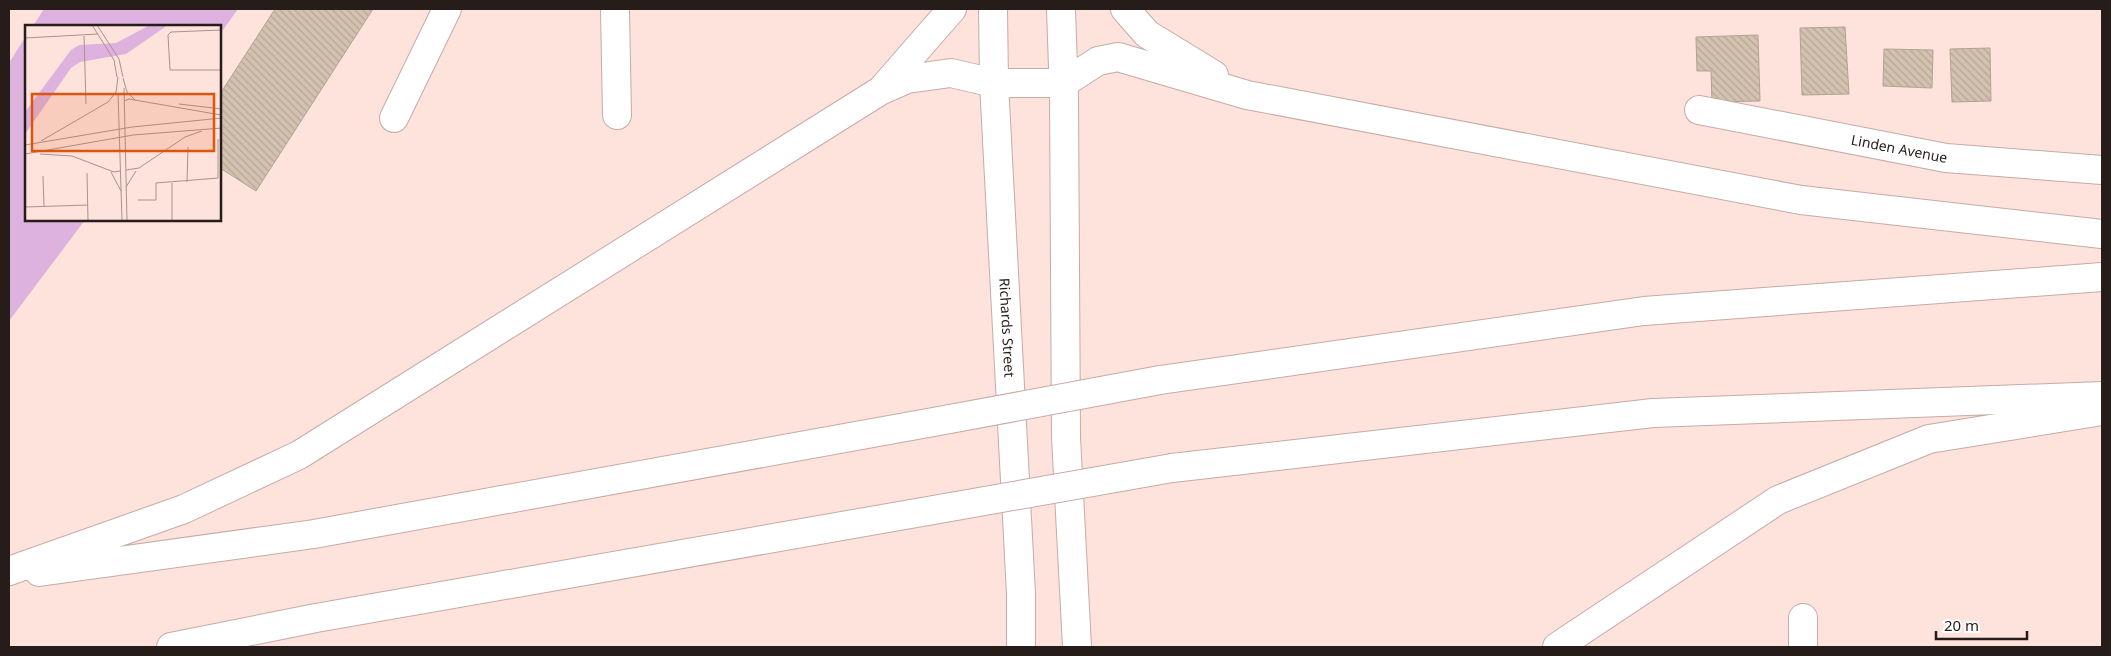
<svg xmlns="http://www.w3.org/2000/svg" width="2111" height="656" viewBox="0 0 2111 656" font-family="'Noto Sans',sans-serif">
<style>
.water{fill:#ddb2df}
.building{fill:url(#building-back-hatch);stroke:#b4a291}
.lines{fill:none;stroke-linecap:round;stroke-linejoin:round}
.minor-casing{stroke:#c6aba6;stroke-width:30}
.highway-casing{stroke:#c6aba6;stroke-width:30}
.minor{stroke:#fff;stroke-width:28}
.highway{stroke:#fff;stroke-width:28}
.highway-bridge-casing{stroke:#c6aba6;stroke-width:30;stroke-linecap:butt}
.highway-bridge{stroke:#fff;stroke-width:28}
.labels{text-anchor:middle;stroke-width:4;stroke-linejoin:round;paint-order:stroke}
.street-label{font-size:14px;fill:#261c1a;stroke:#fff}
.inset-road{fill:none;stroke:#a8938e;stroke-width:1}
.view{fill:#de560d;fill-opacity:0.15;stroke:#de560d;stroke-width:2.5}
.inset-edge{fill:none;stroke:#261c1a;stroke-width:2.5}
</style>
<defs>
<pattern id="building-back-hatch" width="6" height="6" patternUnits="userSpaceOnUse" patternTransform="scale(1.25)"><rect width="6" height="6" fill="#d4c2b0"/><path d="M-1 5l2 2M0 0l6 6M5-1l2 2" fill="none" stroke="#b6a697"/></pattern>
</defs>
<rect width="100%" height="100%" fill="#fee2dc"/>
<path class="water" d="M44,9H238L220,34V26H33Z
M26,36V220H85L9,321V63Z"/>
<path class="building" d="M275,9H373L256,191L220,168V94Z
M1845,27L1849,94L1802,95L1800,28Z
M1758,35L1760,101L1712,102L1711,71H1697L1696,37Z
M1990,48L1991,101L1952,102L1950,49Z
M1884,49L1933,50L1932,88L1883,86Z"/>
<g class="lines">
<g class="minor-casing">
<g id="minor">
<path d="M615,9L617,115"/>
<path id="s1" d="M993,9L994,83L1021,594V647"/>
<path d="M1061,9L1064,97L1066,437L1077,647"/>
<path d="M994,83H1064"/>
<path id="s2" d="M1699,110L1946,158L2102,170"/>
<path d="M394,118L447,9"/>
<path d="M1803,647V618"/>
</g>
</g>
<g class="highway-casing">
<path id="highway" d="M1125,9L1147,34L1214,75
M1064,83L1098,61L1118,57L1247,95L1801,200L2102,234
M883,88L952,9
M1160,380L1644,311L2102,277
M1172,468L1653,413L2102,396
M9,571L184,509L299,455L880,91L907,79L951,73L994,83
M39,572L314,534L950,419
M171,647L316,618L945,508
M1557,647L1778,500L1929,439L2102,411"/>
</g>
<use href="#minor" class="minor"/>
<use href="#highway" class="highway"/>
<g class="highway-bridge-casing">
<path id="highway-bridge" d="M950,419L1160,380
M945,508L1172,468"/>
</g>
<use href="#highway-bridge" class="highway-bridge"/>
</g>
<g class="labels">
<g class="street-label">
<text dy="5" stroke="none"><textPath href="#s2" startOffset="204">Linden Avenue</textPath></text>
<text dy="5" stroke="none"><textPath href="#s1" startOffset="319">Richards Street</textPath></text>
</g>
</g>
<g transform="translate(25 25)">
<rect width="196" height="196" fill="#fee2dc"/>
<path d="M125,0H143L101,29L55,37L46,43L0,109V87L46,25L54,20L91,18Z" fill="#ddb2df"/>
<path class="inset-road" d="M67,0L89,35L92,52M72,0L94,34L98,52M197,5L146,7L143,10L145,45H197M59,11L61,79M0,13L73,9M98,53L102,67L110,75M99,63L102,196M93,68L97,196M99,76L104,74L196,90M154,79L197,84M16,116L83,77L91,67L93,52M0,120L107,102L197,93M0,129L108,110L197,103M15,129L47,131L89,147L95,146M101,145L114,143L160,112L177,106M86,147L96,166M62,148L63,196M18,151L19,181M162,157L163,122M147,158V196M101,162L111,146M113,175H131V158L193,153V114M0,182L63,180"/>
<path class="view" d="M7,69H189V126H7Z"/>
<rect width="196" height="196" class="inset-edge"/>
</g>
<rect width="2111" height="656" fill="none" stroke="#261c1a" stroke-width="20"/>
<path d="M1936 631v8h91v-8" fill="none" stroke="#261c1a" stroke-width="2.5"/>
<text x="1944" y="631" font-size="15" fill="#261c1a" stroke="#ffffff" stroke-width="4" paint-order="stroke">20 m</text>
</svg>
